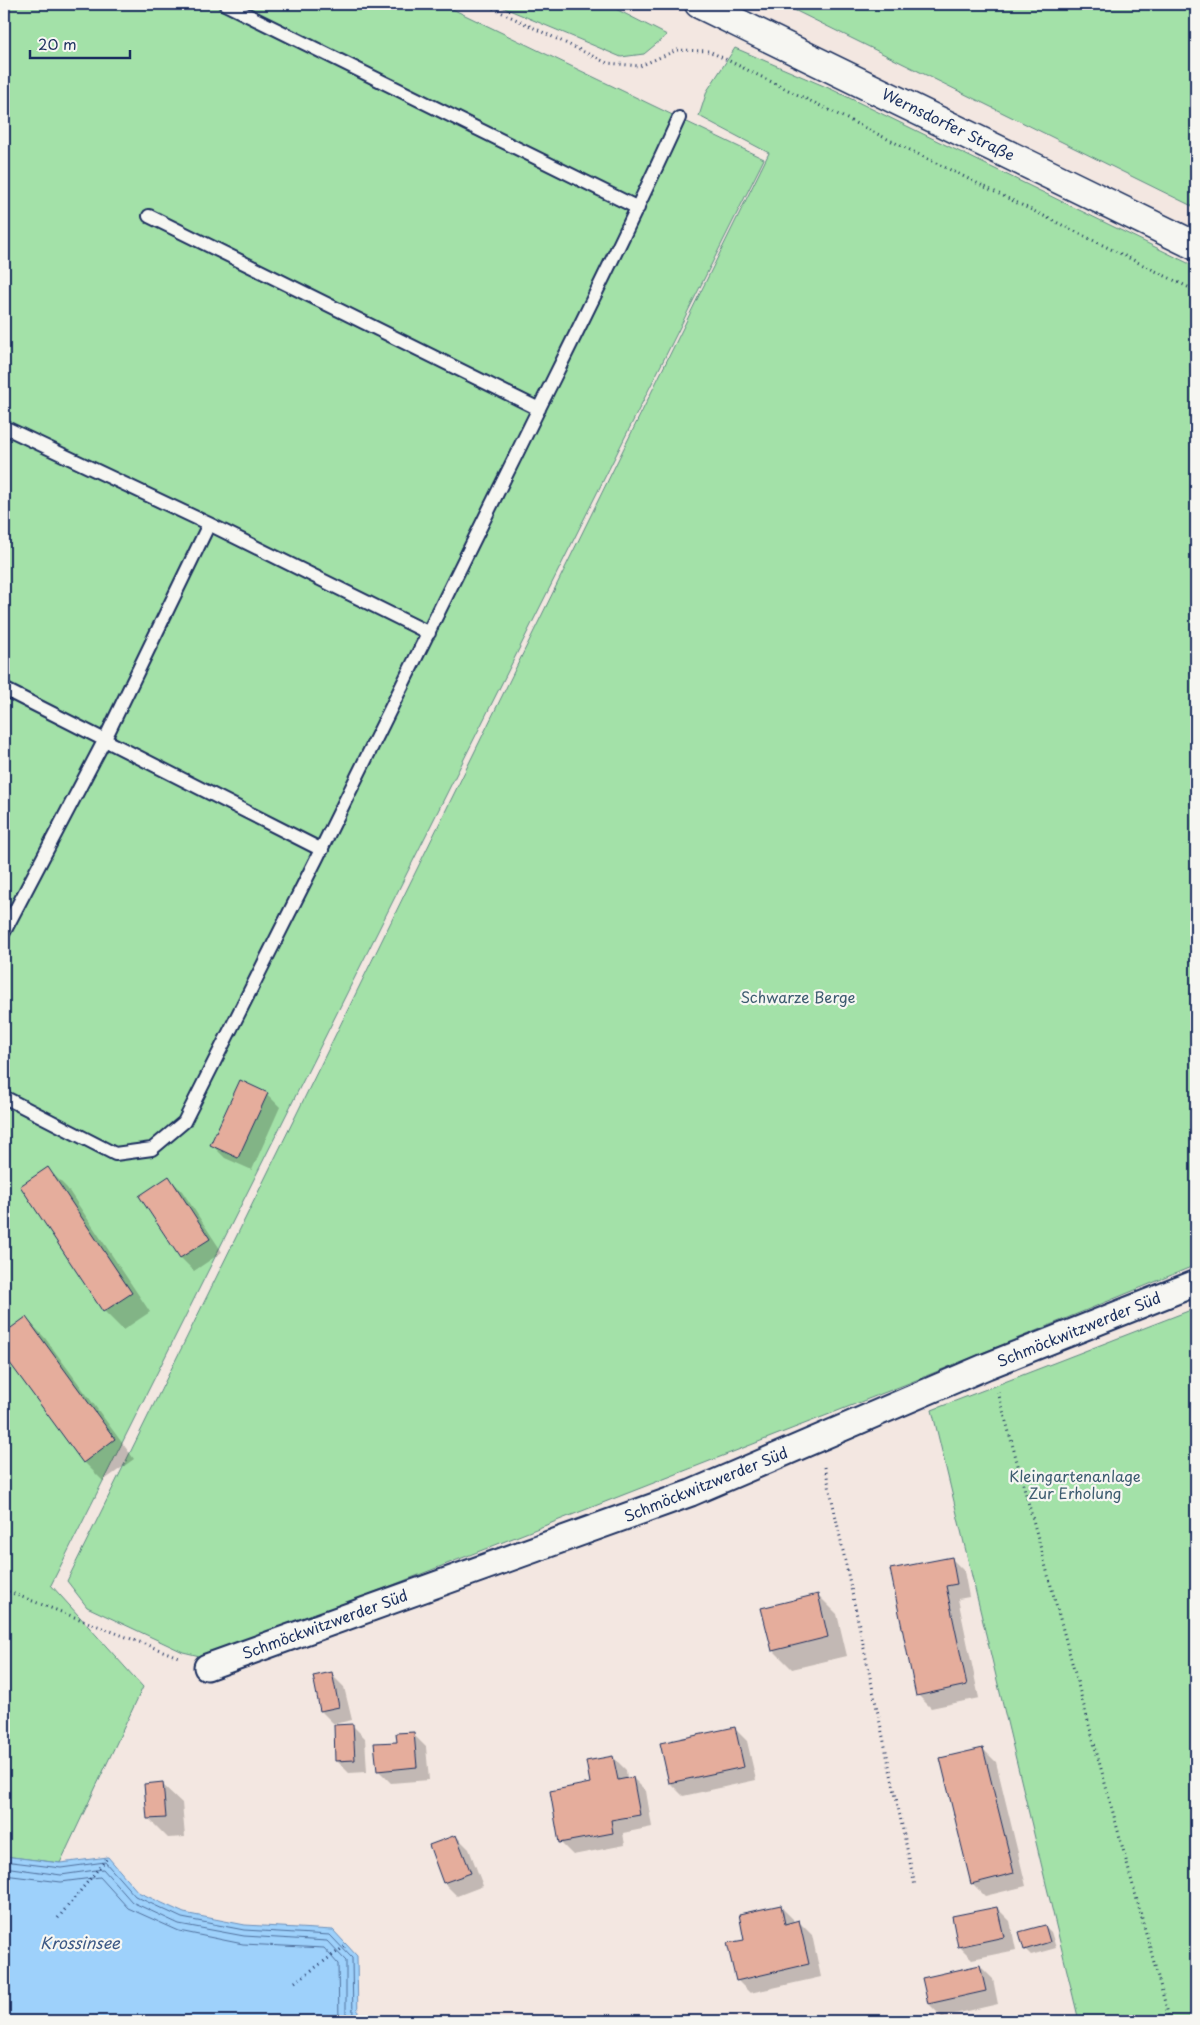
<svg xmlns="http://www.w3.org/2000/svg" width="1200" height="2025" viewBox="0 0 1200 2025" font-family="'Playpen Sans',sans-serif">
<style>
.green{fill:#a3e1a8;stroke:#5f8883}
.water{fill:#9ed1fb;stroke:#6a90bc}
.shadow{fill:#0003}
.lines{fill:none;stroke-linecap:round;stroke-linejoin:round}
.shore{stroke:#4f709d;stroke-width:1}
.building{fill:#e5ad9c;stroke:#1b2f5e}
.lane-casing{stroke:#1b2f5e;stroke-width:16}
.street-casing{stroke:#1b2f5e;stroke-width:29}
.secondary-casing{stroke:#1b2f5e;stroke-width:31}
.path{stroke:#1b2f5e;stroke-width:3;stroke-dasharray:1 4;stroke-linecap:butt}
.lane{stroke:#f6f6f2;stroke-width:12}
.street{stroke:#f6f6f2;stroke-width:25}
.secondary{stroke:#f6f6f2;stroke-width:28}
.labels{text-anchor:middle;stroke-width:4.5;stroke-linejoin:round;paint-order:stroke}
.street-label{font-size:15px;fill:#1b2f5e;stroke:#f6f6f2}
.park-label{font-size:15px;fill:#3d5c70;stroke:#f6f6f2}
.water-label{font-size:16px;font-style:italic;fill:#3c5885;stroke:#f6f6f2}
</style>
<rect width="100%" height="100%" fill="#f3e7e1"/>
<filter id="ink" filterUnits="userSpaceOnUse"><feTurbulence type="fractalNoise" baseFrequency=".02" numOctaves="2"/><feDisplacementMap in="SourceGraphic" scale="10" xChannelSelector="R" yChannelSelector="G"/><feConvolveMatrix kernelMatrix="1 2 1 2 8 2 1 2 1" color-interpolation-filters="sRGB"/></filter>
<g filter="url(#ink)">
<path class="green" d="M4,4H442L764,159L51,1585L143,1687L60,1863L4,1856Z
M495,4H606L667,35L644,54L621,57Z
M782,4H1196V208Z
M735,48L831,89L1196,267V1265L909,1383L273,1632L204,1657L183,1652L87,1607L67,1581L769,153L699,116L707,91Z
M1196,1308V2021H1079L932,1410Z"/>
<path class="water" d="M4,1856L60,1863L108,1857L138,1892L184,1913L245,1925L333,1930L357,1956L358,2021H4Z"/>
<path class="shadow" d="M267,1094L280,1107L252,1170L225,1158L212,1145Z
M48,1169L67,1188L150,1312L123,1330L104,1311Z
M169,1178L182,1191L222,1252L194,1271L181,1258L141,1197Z
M26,1318L45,1338L134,1459L103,1481L84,1462L4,1353V1335Z
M951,1558L964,1571L969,1597L958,1599L979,1698L931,1708L918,1695Z
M818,1595L837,1614L847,1656L792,1669L773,1650Z
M331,1674L344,1687L352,1720L334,1724L321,1711L314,1677Z
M352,1725L365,1738L367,1772L349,1773L336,1760Z
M734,1728L747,1741L756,1780L683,1796L670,1783Z
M413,1734L426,1747L429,1780L391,1783L378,1770L398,1743Z
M983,1749L996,1762L1026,1886L985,1896L972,1883Z
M613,1757L626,1770L627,1779L633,1778L646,1791L652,1827L623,1833L625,1845L573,1855L560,1842L591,1784Z
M162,1784L182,1803L185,1837L168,1838L149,1819Z
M456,1836L469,1849L483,1886L457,1896L444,1883Z
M780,1906L793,1919L794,1923L799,1922L812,1935L821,1977L750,1993L737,1980L746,1941Z
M997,1908L1010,1921L1016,1950L972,1959L959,1946Z
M1045,1926L1051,1932L1056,1948L1031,1955L1025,1949Z
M980,1966L993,1979L998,2004L942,2017L929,2004Z"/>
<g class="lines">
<path class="shore" d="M4,1861L61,1868L105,1862L135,1896L182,1918L244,1930L330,1935L352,1958L353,2021
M4,1867L61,1875L103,1869L132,1902L179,1924L244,1936L327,1941L346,1961V2021
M4,1875L61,1882L100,1877L128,1908L179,1931L243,1944L324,1948L338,1964L339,2021"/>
</g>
<path class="building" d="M240,1080L268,1093L238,1158L210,1145Z
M48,1167L132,1293L103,1312L20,1186Z
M169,1176L210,1239L180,1258L139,1196Z
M26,1317L115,1439L83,1463L4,1355V1333Z
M952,1557L957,1584L946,1586L967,1685L916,1696L890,1569Z
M818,1594L828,1637L772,1651L761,1608Z
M332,1672L339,1707L320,1711L313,1676Z
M353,1724L355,1760L335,1761L334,1725Z
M735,1727L744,1767L669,1783L660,1743Z
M414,1732L417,1767L377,1771L374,1743L397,1742L396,1733Z
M983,1748L1014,1873L971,1884L940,1758Z
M613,1756L618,1780L633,1777L640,1815L611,1820L613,1833L559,1843L550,1791L590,1783L586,1761Z
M163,1782L166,1818L147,1819L144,1784Z
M456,1835L471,1873L443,1883L429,1845Z
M781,1905L785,1924L799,1920L809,1964L736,1981L727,1943L744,1940L739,1914Z
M997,1907L1004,1937L958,1947L952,1916Z
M1045,1925L1050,1942L1024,1950L1019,1932Z
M980,1965L986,1991L928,2004L922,1978Z"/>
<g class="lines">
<g class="lane-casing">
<path id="lane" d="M225,4L638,208
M149,216L539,409
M4,427L209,524L429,633
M4,689L322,850
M4,932L104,741L209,524
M4,1097L115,1154L152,1149L184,1122C296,901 406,680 515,457C570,345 627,233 679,118"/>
</g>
<g class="street-casing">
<path id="street" d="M207,1667L691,1493L987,1366L1196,1283"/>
</g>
<g class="secondary-casing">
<path id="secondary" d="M699,4L1196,246"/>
</g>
<path class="path" d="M484,4L607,63L640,66L677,50L709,51L1196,291
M998,1392L1170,2021
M825,1467L915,1886
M4,1590L181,1658
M58,1918L108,1857
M295,1982L347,1945"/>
<use href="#lane" class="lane"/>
<use href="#street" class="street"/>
<use href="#secondary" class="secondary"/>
</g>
</g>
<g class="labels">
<g class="street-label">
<text transform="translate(948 125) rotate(26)" y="5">Wernsdorfer Straße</text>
<text transform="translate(1079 1330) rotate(-22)" y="5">Schmöckwitzwerder Süd</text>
<text transform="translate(706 1485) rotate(-22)" y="5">Schmöckwitzwerder Süd</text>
<text transform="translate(325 1625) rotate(-20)" y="5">Schmöckwitzwerder Süd</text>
</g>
<g class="park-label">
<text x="798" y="1003">Schwarze Berge</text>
<text x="1075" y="1482">Kleingartenanlage<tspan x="1075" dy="17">Zur Erholung</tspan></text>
</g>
<g class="water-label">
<text x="80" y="1949">Krossinsee</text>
</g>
</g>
<rect width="1200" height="2025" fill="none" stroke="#f6f6f2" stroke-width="20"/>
<rect x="10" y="10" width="1180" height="2005" fill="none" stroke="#1b2f5e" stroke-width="2" filter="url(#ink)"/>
<path d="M30 50v8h100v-8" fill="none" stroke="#1b2f5e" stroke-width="2.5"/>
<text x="38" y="50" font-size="15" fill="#1b2f5e" stroke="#f6f6f2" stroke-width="4" paint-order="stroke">20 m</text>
</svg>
